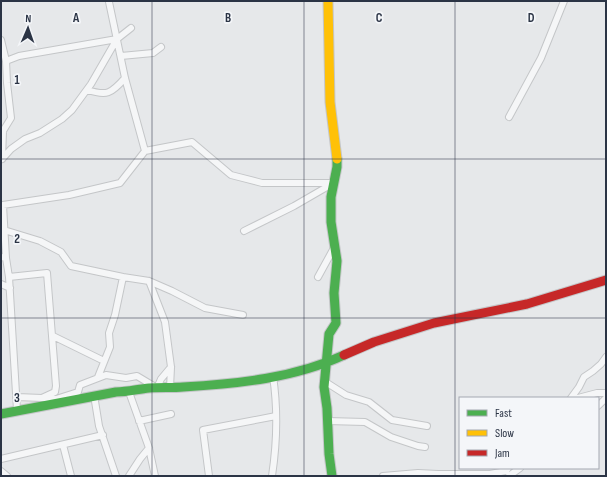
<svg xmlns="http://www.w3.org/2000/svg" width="607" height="477" viewBox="0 0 607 477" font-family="'Sofia Sans Condensed',sans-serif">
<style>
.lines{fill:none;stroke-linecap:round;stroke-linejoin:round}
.street-casing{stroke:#c4c6c8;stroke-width:8}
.fast-casing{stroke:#c4c6c8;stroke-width:11}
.slow-casing{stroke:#c4c6c8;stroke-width:11}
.jam-casing{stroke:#c4c6c8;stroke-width:11}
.street{stroke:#f5f6f7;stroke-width:6}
.fast{stroke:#4caf50;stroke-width:9}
.slow{stroke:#ffc107;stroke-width:9}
.jam{stroke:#c62828;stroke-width:9}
.grid{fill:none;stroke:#2b3445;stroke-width:1;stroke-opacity:0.55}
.grid-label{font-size:13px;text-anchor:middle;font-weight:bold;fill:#2b3445;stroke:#f4f6f9;stroke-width:3.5;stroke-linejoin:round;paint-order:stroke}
</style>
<rect width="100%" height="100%" fill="#e6e8ea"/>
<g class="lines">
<g class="street-casing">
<path id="street" d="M109,2L125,78L145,151
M1,40L6,61L7,83L11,118L3,131L2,159
M121,56L153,53L161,47
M6,61L19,56L117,39
M87,90C107,96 111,94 125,78
M509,117L541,58L564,1
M2,159L11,149L25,139L40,133L62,119L72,110L91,84L117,39L131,28
M4,230L40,241L61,252L71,266L123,277L149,281L172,291L205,308L243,315
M244,231L294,206L332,184
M1,257L6,258L9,277L17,410
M6,258L3,205L69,195L120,183L145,151L192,142L231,175L262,183H334
M9,277L47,273L56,386L55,392L42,398L17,397
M318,277L335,246
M149,281L165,322L171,367L170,388
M1,284L10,288
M53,336L104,361
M98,377L110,347L109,333L115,315L123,277
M324,381L346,395L369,402L392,420L427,426
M129,392L149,448L155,476
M94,395L99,426L116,476
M44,398L56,399L78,392L80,385L106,375L126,378L137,376L157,388L161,379L171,367
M571,398L579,387L584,377L593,371L601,364L606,357
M578,398L597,393H606
M598,406L606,398
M139,421L171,414
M327,421L365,422L391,437L418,446L425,447
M63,445L71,476
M1,459L103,435
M1,471L7,476
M129,476L140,459L149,448
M209,476L203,430L276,416
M272,476C277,443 278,410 273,376
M383,476L418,473L438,474
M438,476V474H490
M490,476V474L506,471L508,468
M509,476L520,468"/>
</g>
<g class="fast-casing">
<path id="fast" d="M1,414L116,392C128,392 138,389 149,388C160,387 172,388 183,387C237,384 295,378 344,355
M332,476L329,454L327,408L324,387L329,334L336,323L334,293L337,261L331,222V197L337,167V159"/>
</g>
<g class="slow-casing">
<path id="slow" d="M328,1L330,102L337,159"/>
</g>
<g class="jam-casing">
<path id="jam" d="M344,355L374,342L434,323L527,304L606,280"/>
</g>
<use href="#street" class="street"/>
<use href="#fast" class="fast"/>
<use href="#slow" class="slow"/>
<use href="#jam" class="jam"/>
</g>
<path class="grid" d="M152,1V476M304,1V476M455,1V476M1,159H606M1,318H606"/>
<g class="grid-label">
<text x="76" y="22">A</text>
<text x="228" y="22">B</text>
<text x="379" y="22">C</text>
<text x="531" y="22">D</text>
<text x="17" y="84">1</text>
<text x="17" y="243">2</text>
<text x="17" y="402">3</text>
</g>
<rect width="607" height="477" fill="none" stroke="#2b3445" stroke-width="4"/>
<rect x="459" y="397" width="140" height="72" fill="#f4f6f9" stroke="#a4a8b1"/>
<rect x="467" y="410" width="20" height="6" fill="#4caf50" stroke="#a4a8b1"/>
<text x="495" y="417" font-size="12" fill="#2b3445">Fast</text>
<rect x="467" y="430" width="20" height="6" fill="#ffc107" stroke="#a4a8b1"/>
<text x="495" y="437" font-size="12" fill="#2b3445">Slow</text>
<rect x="467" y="450" width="20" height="6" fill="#c62828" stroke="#a4a8b1"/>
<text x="495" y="457" font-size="12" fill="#2b3445">Jam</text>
<g transform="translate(28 28) rotate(2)" stroke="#f4f6f9" stroke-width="3" paint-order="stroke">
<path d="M0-3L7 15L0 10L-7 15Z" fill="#2b3445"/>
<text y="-6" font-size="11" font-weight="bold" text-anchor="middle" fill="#2b3445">N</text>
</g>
</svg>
